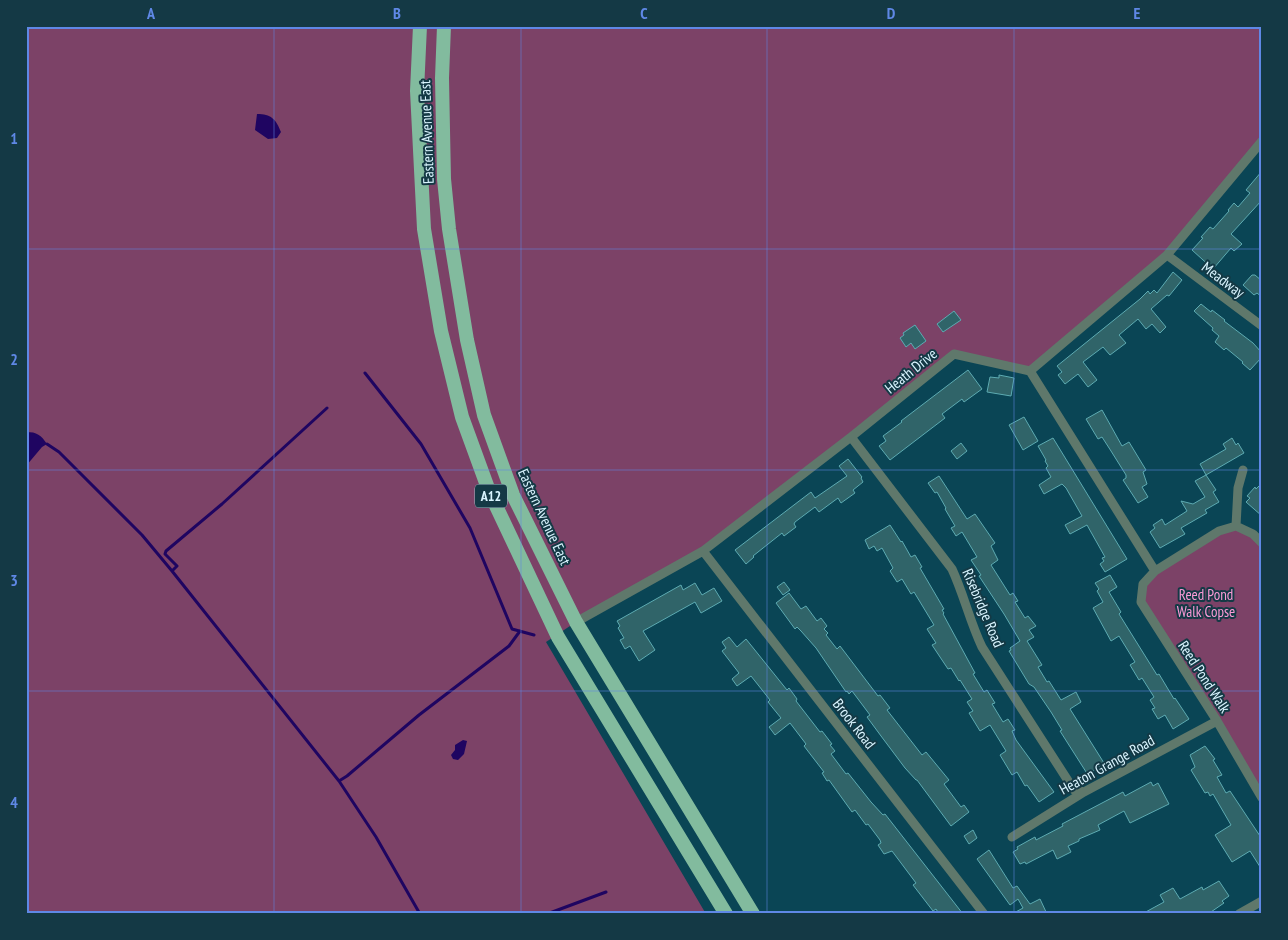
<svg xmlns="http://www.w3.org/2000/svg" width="1288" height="940" viewBox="0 0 1288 940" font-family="'PT Sans Narrow',sans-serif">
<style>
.green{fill:#7c4267}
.water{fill:#1f0561}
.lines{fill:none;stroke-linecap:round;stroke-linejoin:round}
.stream{stroke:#1f0561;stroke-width:3}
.building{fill:#306469;stroke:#5dabb2}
.minor{stroke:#5f786b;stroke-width:9}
.trunk{stroke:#82bb9e;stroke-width:14}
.grid{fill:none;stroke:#5f88e6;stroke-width:1;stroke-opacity:0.55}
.labels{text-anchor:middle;stroke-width:4;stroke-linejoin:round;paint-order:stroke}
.shield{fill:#143945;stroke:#9fbdc7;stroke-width:1}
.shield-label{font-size:14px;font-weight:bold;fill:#daf5ff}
.street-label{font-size:15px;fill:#daf5ff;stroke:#143945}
.park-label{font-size:15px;fill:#fb9ad6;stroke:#143945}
.neatline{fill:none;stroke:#5f88e6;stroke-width:2}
.grid-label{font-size:16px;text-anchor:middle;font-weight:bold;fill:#5f88e6}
</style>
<rect width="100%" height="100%" fill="#0a4555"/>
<path class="green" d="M26,26H1262V141L1167,255L1030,371L954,354L703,551L576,622L546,642L706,914H26Z
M1236,526L1262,543V798L1141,602L1143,584L1155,571Z"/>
<path class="water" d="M257,114C271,114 276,119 281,132L277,138L268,139L255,130Z
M26,432C37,432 41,435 47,444L42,447L26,466Z
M463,740L467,741L464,754L458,760L453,759L451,755L455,750V745Z"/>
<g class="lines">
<path class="stream" d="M365,373L421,444L470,528L512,629L534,635
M47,444L59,452L142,535L172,571L177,566L165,554L166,551L222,504L327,408
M172,571L339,781L347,776L419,715L509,646L520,631
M339,781L376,837L420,914
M547,914L606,892"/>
</g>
<path class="building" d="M1262,171V200L1231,234L1242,244L1234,251L1231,248L1213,269L1192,250L1203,238L1201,237L1210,227L1213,229L1229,211L1228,210L1234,203L1238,207L1250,193L1246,190Z
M1173,272L1182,280L1169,296L1167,295L1151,309L1166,327L1160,333L1152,324L1146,329L1138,319L1119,335L1126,343L1110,355L1103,347L1083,362L1097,380L1088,387L1078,374L1065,384L1058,375L1062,372L1057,366L1140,299L1148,291L1150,294L1154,290L1157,293Z
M1252,275H1255L1262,281V297L1257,293L1254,295L1243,285Z
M1201,304L1211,312L1212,310L1225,320L1224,321L1253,343L1262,353V357L1250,370L1242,363L1243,362L1226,348L1224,350L1215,342L1219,336L1212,330L1213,328L1194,311Z
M954,311L961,320L943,332L937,324Z
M915,325L926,341L915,349L911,343L906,347L900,338L904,335L903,333Z
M968,370L982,389L964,402L962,399L942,414L945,418L890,460L879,446L886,441L883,436L902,422L901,421Z
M999,375L1014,378L1011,396L987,392L990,377L999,378Z
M1102,410L1122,446L1129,442L1146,470L1143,472L1147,484L1142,487L1148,497L1138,503L1123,480L1126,478V475L1111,451L1102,437L1098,439L1086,419Z
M1024,417L1038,441L1023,450L1009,425Z
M1053,438L1127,559L1105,572L1100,564L1104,561L1102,558L1105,557L1087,525L1070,534L1065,525L1082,516L1066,488L1062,484L1044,494L1039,485L1051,477L1046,468L1048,466L1045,461L1046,460L1038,446Z
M1232,438L1236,445L1238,443L1244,453L1206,475L1216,490L1213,492L1219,502L1205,510L1207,513L1181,528L1185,534L1160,548L1150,532L1155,528L1153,525L1162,519L1165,525L1187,511L1181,501L1193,504L1205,497L1195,481L1206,475L1200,464L1226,449L1223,444Z
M961,443L967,451L957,459L951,451Z
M848,459L862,477L861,478L863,482L853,490L855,493L841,503L838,498L819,512L815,507L795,522L794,524L796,527L784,536L782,533L753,556L754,557L746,564L735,550L811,492L815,498L847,476L839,466Z
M939,476L967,519L975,514L995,543L991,546L998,560L991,565L1010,595L1013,593L1018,601L1015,602L1025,618L1028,616L1036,626L1029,630L1034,637L1027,641L1042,665L1038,667L1047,682L1049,681L1061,700L1076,692L1081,702L1070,709L1104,763L1088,775L1060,731L1062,730L1051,712L1034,687L1029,684L1009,651L1011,650L1010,648L1020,641L1004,614L979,576L981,575L971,560L977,557L962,532L956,536L951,528L955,526L945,509L946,508L937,492L935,493L928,483Z
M1262,483V516L1246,502L1250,498L1247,496L1255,487L1256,489Z
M890,525L901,542L902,541L911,557L915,555L922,567L920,568L944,609L942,610L944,613L943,614L975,673L973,674L984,692L987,690L995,703L992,704L1003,722L1008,719L1015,730L1012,731L1016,740L1054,792L1039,802L1027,785L1025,786L1017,772L1012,775L1000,755L1006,751L990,725L980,731L969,713L973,711L967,702L972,699L960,680L959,681L951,668L948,669L932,645L936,643L927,629L934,625L914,592L911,594L902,579L897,582L890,571L893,568L882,548L877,551L874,546L869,549L865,540Z
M1110,575L1117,587L1109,592L1121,612L1119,614L1157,675L1159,674L1174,699L1175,698L1189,719L1173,729L1165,715L1158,719L1152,709L1155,708L1150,700L1154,697L1142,678L1139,680L1130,665L1135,662L1119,636L1111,641L1093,608L1103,602L1097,591L1099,589L1095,583Z
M784,582L790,590L783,595L777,587Z
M695,583L702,595L714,588L722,601L701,613L695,602L643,631L655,650L639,661L630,646L625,649L620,640L624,638L618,628L620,626L617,621L681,585L683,590Z
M789,593L801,609L806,606L817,621L821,618L827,626L824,629L828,633L826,635L837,649L840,646L878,696L880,695L890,708L887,710L922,755L926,752L949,780L944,784L961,807L964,805L969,812L951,826L917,780H916L905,768L881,736L867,717L870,715L852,691L849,694L847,691L846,692L816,648L801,631L797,627L795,629L776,603Z
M729,637L737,647L746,639L787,690L789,688L797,699L796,701L820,732L822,731L832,744L830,745L835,751L831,754L846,774L848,773L871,802L883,815L885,814L963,914H939L936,909L933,911L913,885L916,883L892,851L884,854L878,845L881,843L880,840L868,824L866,825L855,810L852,812L829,780L827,781L822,773L824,772L804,746L806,744L790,723L775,735L769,727L781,718L768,702L770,700L751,676L737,686L732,679L739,673L722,651L726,648L722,642Z
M1205,746L1215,759L1213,760L1222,775L1217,777L1226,793L1230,791L1262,839V870L1250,851L1232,862L1215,835L1231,825L1213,794L1210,796L1208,792L1205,793L1191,770L1195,767L1190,755Z
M1151,782L1153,786L1158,783L1169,804L1130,823L1124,811L1098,825L1100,830L1079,839V841L1068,846L1071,852L1057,859L1053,850L1026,864L1025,862L1020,864L1013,852L1018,849L1017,847L1035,837L1036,840L1063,826L1062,824L1123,792L1125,796Z
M973,830L977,838L969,844L964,836Z
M989,850L1013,888L1017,886L1030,904L1040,899L1047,914H1012L1023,908L1018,899L1010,905L977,859Z
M1219,881L1229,896L1222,901L1224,903L1208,914H1142L1164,902L1160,895L1173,888L1180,899L1202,887L1203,890Z"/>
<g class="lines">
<path class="minor" d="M1167,255L1262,326
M1030,371L1155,571L1143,584L1141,602L1217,721L1262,798
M851,437L952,569C964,595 970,622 982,647L1074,790L1084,792
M1236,526L1238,488L1243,470
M703,551L984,914
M1155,571L1219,531L1236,526L1253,534L1262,543
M576,622L703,551L851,437L954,354L1030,371L1167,255L1262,141
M1012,837L1084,792L1217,721
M1239,914L1262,901"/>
<path class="trunk" d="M420,26L417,91L424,229L441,331L462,417L489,491L558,637L726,914
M444,26L442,78L443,130L444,179L449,229L467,340L484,415L513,495L576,622L753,914"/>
</g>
<path class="grid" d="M274,26V914M521,26V914M767,26V914M1014,26V914M26,249H1262M26,470H1262M26,691H1262"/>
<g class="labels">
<rect class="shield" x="475" y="484.5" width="32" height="23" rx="4"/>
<g class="shield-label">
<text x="491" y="501">A12</text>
</g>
<g class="street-label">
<text transform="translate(427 132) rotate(-92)" y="5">Eastern Avenue East</text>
<text transform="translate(1223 280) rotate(37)" y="5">Meadway</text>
<text transform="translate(911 371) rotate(-39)" y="5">Heath Drive</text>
<text transform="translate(544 517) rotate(65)" y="5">Eastern Avenue East</text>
<text transform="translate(983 608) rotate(67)" y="5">Risebridge Road</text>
<text transform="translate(1204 677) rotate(57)" y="5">Reed Pond Walk</text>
<text transform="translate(854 724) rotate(52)" y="5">Brook Road</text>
<text transform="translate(1107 765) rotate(-29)" y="5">Heaton Grange Road</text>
</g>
<g class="park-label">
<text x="1206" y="600">Reed Pond<tspan x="1206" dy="17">Walk Copse</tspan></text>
</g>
</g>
<rect width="1288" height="940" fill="none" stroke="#143945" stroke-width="55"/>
<rect x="28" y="28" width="1232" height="884" class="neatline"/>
<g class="grid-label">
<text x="151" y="19">A</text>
<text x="397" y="19">B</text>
<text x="644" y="19">C</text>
<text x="891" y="19">D</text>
<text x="1137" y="19">E</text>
<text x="14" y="144">1</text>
<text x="14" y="365">2</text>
<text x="14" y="586">3</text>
<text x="14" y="808">4</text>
</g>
</svg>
